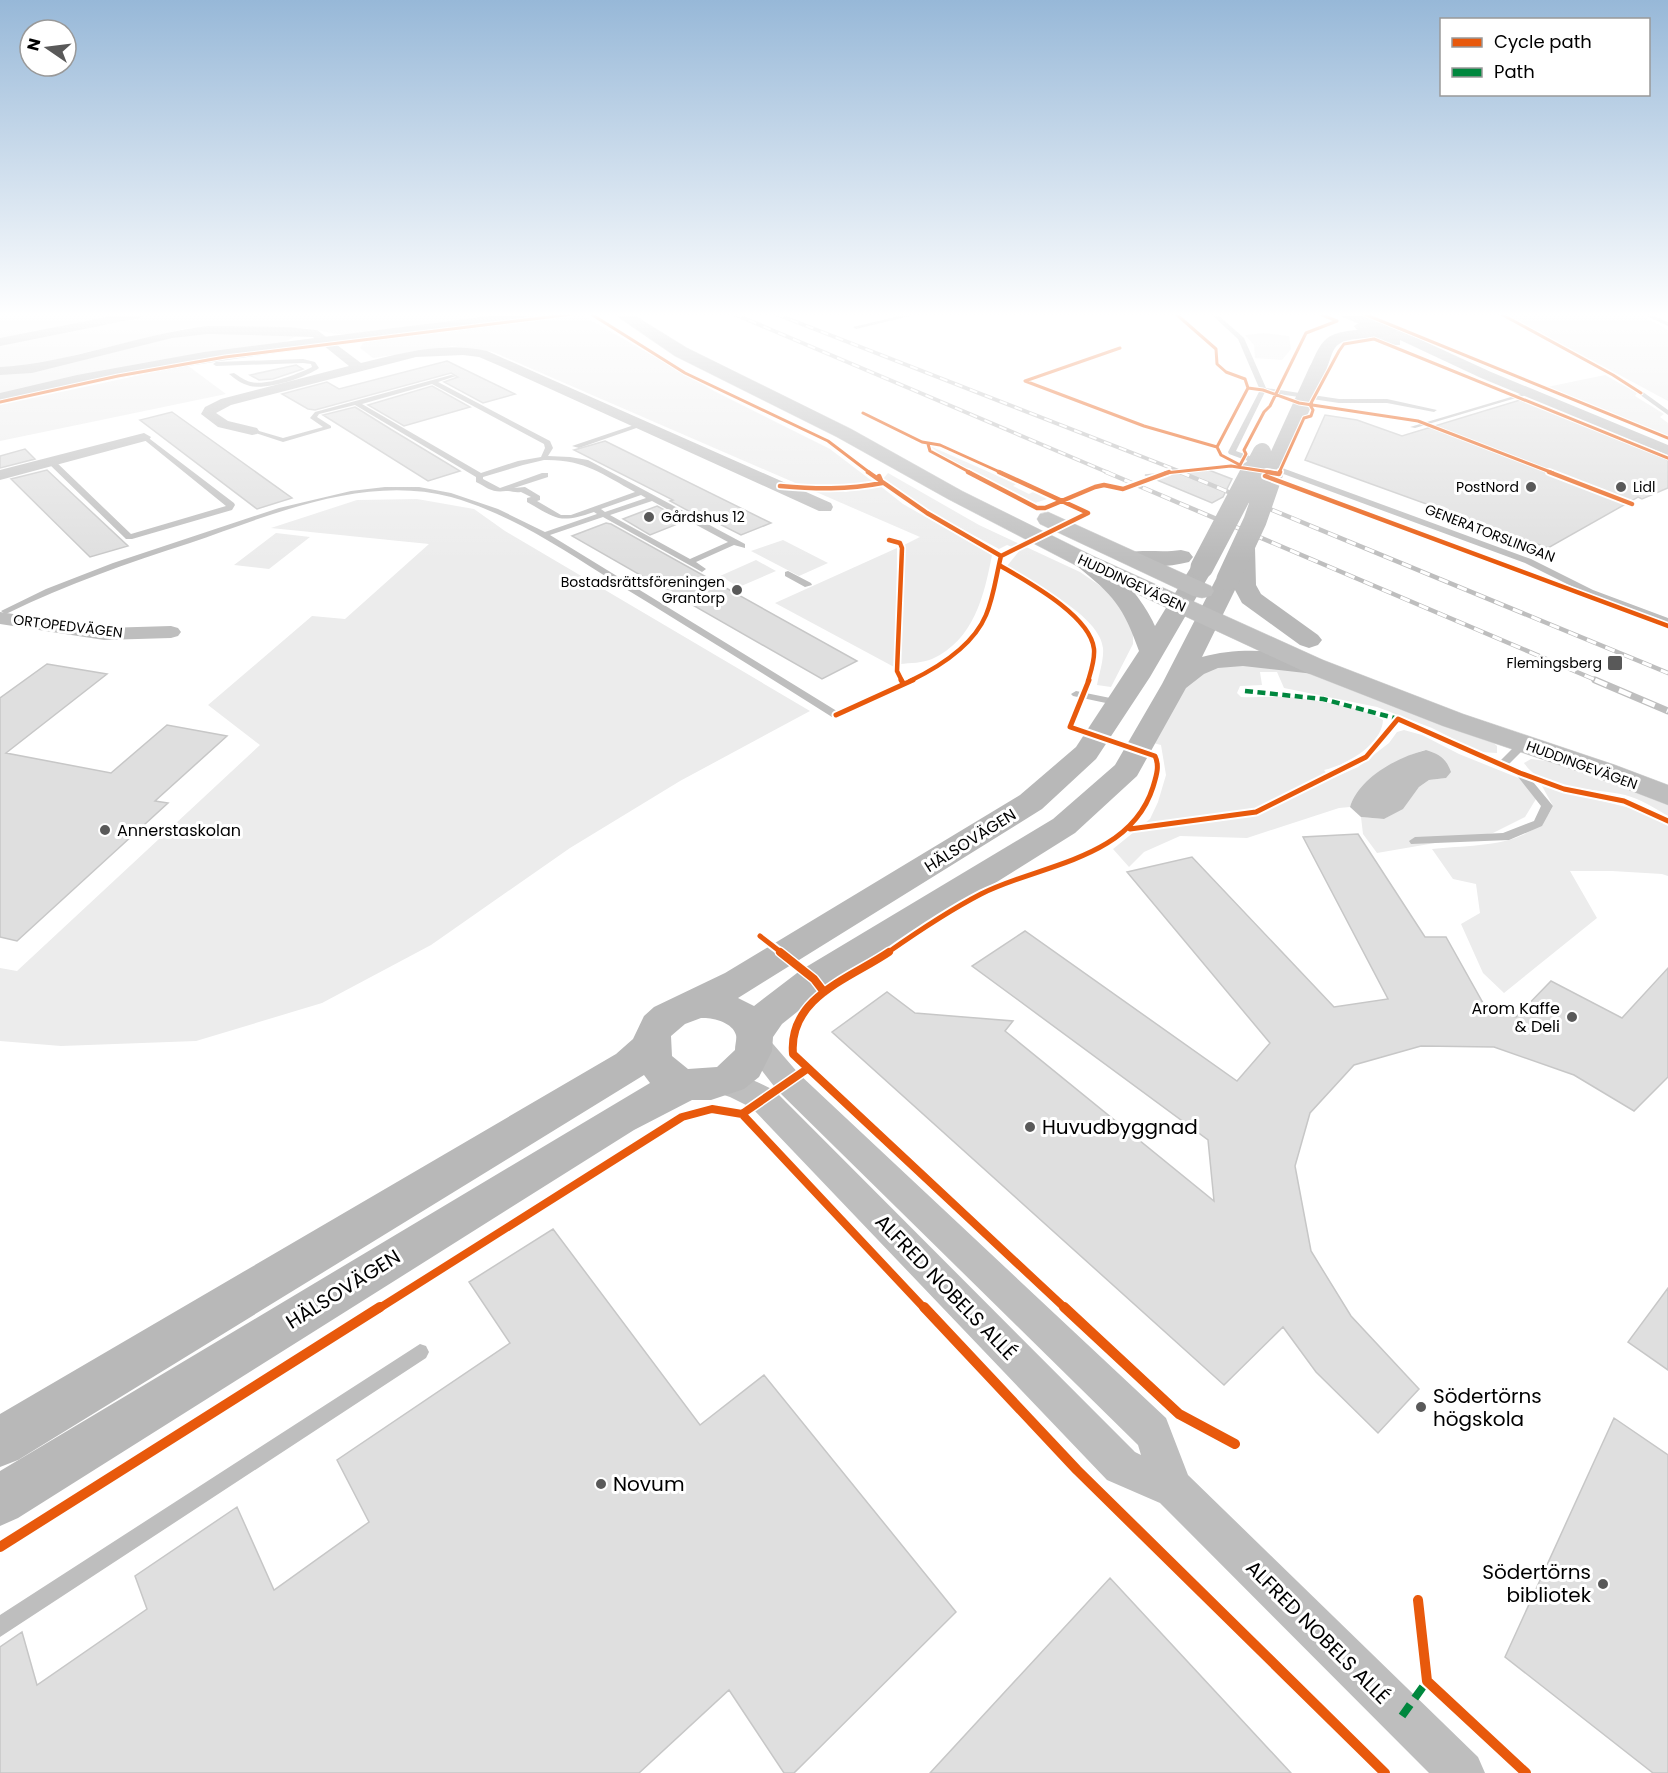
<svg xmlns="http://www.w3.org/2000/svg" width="1668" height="1773" viewBox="0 0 1668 1773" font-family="Poppins,sans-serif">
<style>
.green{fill:#ececec}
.water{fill:#bfbfbf}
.building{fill:#dfdfdf;stroke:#c7c7c7;stroke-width:1.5}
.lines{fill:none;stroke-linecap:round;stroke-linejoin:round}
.primary-casing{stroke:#dbdbdb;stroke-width:1}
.lane{fill:#bebebe;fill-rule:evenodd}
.street{fill:#bebebe;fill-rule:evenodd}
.secondary{fill:#b8b8b8;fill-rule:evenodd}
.primary{fill:#bebebe;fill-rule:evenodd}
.rail-far2-casing{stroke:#bebebe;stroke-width:4}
.rail-far1-casing{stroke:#bebebe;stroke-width:4.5}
.rail-casing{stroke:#bebebe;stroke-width:7}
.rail-far2{stroke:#fff;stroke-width:2;stroke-dasharray:8;stroke-linecap:butt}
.rail-far1{stroke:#fff;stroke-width:3;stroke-dasharray:10;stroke-linecap:butt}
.rail{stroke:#fff;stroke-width:4.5;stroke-dasharray:13;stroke-linecap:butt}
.secondary-bridge-far1{stroke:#b8b8b8;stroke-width:18}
.secondary-bridge{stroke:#b8b8b8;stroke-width:23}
.quiet-far1{stroke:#00873e;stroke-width:4.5;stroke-dasharray:8 4.5;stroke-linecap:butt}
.quiet{stroke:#00873e;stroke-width:8;stroke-dasharray:14 8;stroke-linecap:butt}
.cycleway-far4-casing{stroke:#fff;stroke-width:5}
.cycleway-far3-casing{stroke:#fff;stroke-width:8}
.cycleway-far2-casing{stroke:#fff;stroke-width:9}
.cycleway-far1-casing{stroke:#fff;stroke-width:11}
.cycleway-casing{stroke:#fff;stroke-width:14}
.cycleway-far4{stroke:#e8590c;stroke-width:3}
.cycleway-far3{stroke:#e8590c;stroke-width:4.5}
.cycleway-far2{stroke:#e8590c;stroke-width:5}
.cycleway-far1{stroke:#e8590c;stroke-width:8}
.cycleway{stroke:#e8590c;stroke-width:10}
.poi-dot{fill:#595959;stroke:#fff;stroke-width:2}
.labels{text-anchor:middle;stroke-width:6;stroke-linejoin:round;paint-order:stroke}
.far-poi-label{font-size:14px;fill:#000;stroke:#fff;text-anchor:end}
.far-street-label{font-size:14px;fill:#000;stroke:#fff}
.poi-label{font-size:16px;fill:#000;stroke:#fff;text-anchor:start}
.street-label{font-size:16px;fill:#000;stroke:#fff}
.near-poi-label{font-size:20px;fill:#000;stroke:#fff;text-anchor:start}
.near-street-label{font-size:20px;fill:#000;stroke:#fff}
</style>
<rect width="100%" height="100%" fill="#fff"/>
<path class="green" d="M0,314H131L0,339Z
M149,314H512L350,334H337L307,328H187L29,366L0,367V344Z
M1506,314H1639L1668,330V401Z
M582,315L714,391L830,449L872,481L841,489L845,492L879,485L903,504L992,555C984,596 974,640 932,659C923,663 910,663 900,664L904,545L920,537L493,352L452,346L373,358L360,348L363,343L373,339Z
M197,333L296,336L283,343L0,394V374L28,372L171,337Z
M1264,333L1289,336L1291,349L1282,360L1255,358L1254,345L1245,335Z
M187,365L226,394L0,441V405Z
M1605,375L1637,393L1635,396L1664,414L1660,417L1668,423V437L1547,387Z
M930,446L1016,484L1013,486L1029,494L1033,492L1047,499L1032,504L950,462Z
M888,473L979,525L1080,572L1115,596L1133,626V644L1111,687L1097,685C1099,674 1104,660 1103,648C1100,616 1033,583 1007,566L1020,550L1007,545L999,549L916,504L883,479Z
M417,499L474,509L505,531L810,711L680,781L570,848L431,945L322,1003L196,1041L61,1046L0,1041V968L17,971L260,745L208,705L312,616L345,619L429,544L271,528L357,500Z
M276,533L310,537L269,569L234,565Z
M783,540L828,563L799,576L751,551Z
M897,548L896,668L775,603Z
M756,560L776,571L739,587L720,576Z
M1227,663L1301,668L1490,740L1497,746V753L1479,752L1432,728L1377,707L1284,688L1277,672H1260L1262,685L1240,686L1237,693L1241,697C1257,698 1272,696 1288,697C1314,700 1361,706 1383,720C1382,745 1346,765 1324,770L1331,779L1358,767L1389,743L1397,732L1404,730L1422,735L1459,754L1521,779L1536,799L1525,817L1493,833L1377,853L1363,834L1361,817L1384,819L1403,808L1419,787L1429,780L1446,778L1425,750C1401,756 1358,782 1350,807L1339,808L1247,838L1180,836L1144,852L1129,867L1113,849L1150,819L1158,802L1166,775L1161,745L1153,743L1177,699L1194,676Z
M1531,759L1553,762L1668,805V816C1655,808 1640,799 1625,795C1596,788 1542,791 1524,763Z
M1542,786L1638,810L1668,826V876L1662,874L1612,871H1570L1597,918L1504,993L1483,973L1461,924L1480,913L1476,884L1453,879L1432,849C1473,844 1534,849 1553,806Z"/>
<path class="water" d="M1426,750C1439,754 1446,758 1451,772L1446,778L1429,780L1419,787L1403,809L1384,819L1361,817L1350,807C1359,778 1397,757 1426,750Z"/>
<path class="building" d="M447,361L515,394L483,403L444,382L458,377L451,373L315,410L308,409L282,394L327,382L339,389Z
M296,365L303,369L273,379L259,380L250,375Z
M432,386L470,407L404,426L368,405Z
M1520,400L1569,417L1668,460V488L1642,499L1638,497L1548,548L1305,460L1325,415L1357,420L1402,436Z
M355,407L392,430L460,471L428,481L323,415Z
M172,412L292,498L257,509L140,420Z
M605,441L771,523L741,535L702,515L698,516L670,501L673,500L574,450Z
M25,449L35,459L0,468V456Z
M1206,469L1232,479L1223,497L1212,503L1145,475Z
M47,470L128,546L90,557L11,479Z
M657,506L685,521L650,535L623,519Z
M606,523L611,524L857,661L822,679L572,536Z
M47,664L107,674L6,753L111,773L167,725L227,736L155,801L168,803L17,941L0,937V698Z
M1358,834L1425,937H1446L1487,1010L1516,1017L1551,981L1622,1018L1668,968V1077L1634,1111L1574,1075L1494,1047L1421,1046L1354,1065L1310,1113L1295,1166L1311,1251L1351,1316L1419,1389L1378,1433L1316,1372L1283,1327L1224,1385L832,1032L887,992L915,1013L1013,1021L1005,1031L1214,1201L1208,1140L972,966L1025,931L1237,1081L1270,1043L1127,872L1192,857L1334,1007L1388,999L1303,837Z
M553,1229L700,1425L764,1375L956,1612L794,1773H784L729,1690L639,1773H0V1647L22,1632L37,1685L147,1609L135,1576L237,1507L274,1590L369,1522L337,1460L510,1343L469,1282Z
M1668,1288V1370L1628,1342Z
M1614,1418L1668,1455V1773H1653L1505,1657Z
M1110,1578L1291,1773H930Z"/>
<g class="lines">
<g class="primary-casing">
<path id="primary" d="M526,314H546L544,317L527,318Z
M614,314H632L687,348L851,429L962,491L1093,556L1323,660L1463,714L1615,765L1668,785V805L1595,777L1443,726L1305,672L1077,566L948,499L837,437L675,356Z
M1048,512L1211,586L1214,591L1211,596L1202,598L1193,596L1040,524L1037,519L1040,514Z"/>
</g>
<path class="lane" d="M908,314H918L856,329L853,327Z
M1211,314H1217L1244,338L1266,388L1339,399H1387L1437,410L1434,412L1387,403H1339L1265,392L1236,451L1531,559L1593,590L1668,618V624L1587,594L1525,563L1229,454L1228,452L1260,390L1238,339Z
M1642,314H1649L1668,322V326Z
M303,359L315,362L319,368C305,378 267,390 250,386C242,384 235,379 229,374L234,373C239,376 245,381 251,382C267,386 298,374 312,367L311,364L303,363L216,366L213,364L216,362Z
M451,375L456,376L438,382L550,441L553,448L548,456L570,457L588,460L745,544V548L734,545L696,562L706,569L702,572L603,517L550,535L840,713V717H832C761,672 688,627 616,583C564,550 511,514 451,497C364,474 271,515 190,543C128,563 67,584 8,613L5,614L1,611L46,589L113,563L279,508L351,491L385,487H419L451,493L498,509L545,532L597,514L594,512C559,524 557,519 527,502V498L531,497L521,492C515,493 511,491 506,491C492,493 488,488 476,482V477L355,405L319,414L317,417L331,426V428L283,442L249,431L252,429L283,438L323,427L310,418L315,412ZM432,384L544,444L545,448L541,457L518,461L481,473L362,404ZM544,460C584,459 602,474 635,492L571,515H561L537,501L540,500V496L525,487L514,488L548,477V473H542L500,488L483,479V477L523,465ZM641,495L646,498L605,512L601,509ZM652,501L728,542L690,559L610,515Z
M1528,392L1533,393L1415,428L1410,427Z
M1639,392H1643L1668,410V415L1639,394Z
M643,422L645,423V425L579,448L572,446Z
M142,436H146L234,503L235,505L232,510L132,539H126L47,462L54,460L131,534L226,506L142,438Z
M788,571L811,583L812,585L805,587L785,576V572Z
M1076,691L1120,700L1125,703L1120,706L1073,696L1071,694Z
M1524,740L1529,743L1528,745L1506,767H1498L1497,765L1498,763L1520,741Z
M1520,770L1524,771L1553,806L1542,826L1509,840L1411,844L1409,841L1415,837L1503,833L1534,821L1541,806L1515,773Z
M420,1344L426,1346L429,1352L426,1358L0,1637V1615Z"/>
<path class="street" d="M122,314H145L139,318L0,346V338Z
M1360,322L1384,332L1385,327H1393L1491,372L1668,445V455L1481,378L1400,340V345H1390L1356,329L1354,326Z
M208,326L287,327L317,330L361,363C402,353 444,341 487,351L831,503L833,507L831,511H819L500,366L479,357L463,355L416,357L231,405L216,413L228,421L257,428L259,431L257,434L252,435L218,427L201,414L205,407L221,399L349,366L313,337L208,334L172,338L32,373L0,375V367C71,363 138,334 208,326Z
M144,433L151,437L149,440L0,480V470Z
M0,612L104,628L171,626L178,628L181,632L178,636L171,638L104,640L0,624Z
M757,1034L767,1037L799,1074L1166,1418L1188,1475L1478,1757L1485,1773H1429L1160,1503L1107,1480L752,1108L730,1097L709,1090L705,1082L709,1074C731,1067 754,1081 774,1090L1135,1452L1141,1455L1138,1445L777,1090L742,1045L747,1037Z"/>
<path class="secondary" d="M505,314H549L541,319C360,342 178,361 0,403V393L77,375L204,352Z
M1340,314H1362L1395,327L1397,330C1385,344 1346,332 1335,348C1330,355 1329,366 1324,374H1312L1309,370C1325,330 1329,334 1370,328L1342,317Z
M1244,541L1252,543L1255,548L1256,585L1261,594L1318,635L1322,640L1318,645L1309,648L1300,645L1242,603L1235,590L1202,657C1241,646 1285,651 1323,660L1327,666L1323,672L1314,674L1243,666L1218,668L1204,674L1186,688L1137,776L1075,833L827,988L782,1024L773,1037L772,1051L759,1077L744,1089L711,1100H692L634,1130L18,1518L0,1526V1471L650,1083L644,1075L18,1460L0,1467V1414L616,1054L633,1039L644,1016L654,1007L725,973L1020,795L1076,747L1139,651C1123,606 1114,596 1077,566L1073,561L1077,556C1105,549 1145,602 1155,626L1194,562L1202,560L1210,562L1214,567L1150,677L1096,759L1042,809L738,998L754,1006L801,970L1053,819L1115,765L1162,684L1216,579L1220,574L1232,573L1233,548L1236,543ZM701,1018C711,1017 733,1022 736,1035C737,1039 735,1045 735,1050L717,1067L688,1069L672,1056L671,1036L685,1024Z
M1181,550L1189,552L1193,557L1189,562C1169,567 1148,568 1128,563L1124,558L1128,553C1143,549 1163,553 1181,550Z"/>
<use href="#primary" class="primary"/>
<g class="rail-far2-casing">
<path id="rail-far2" d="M734,314L1109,473
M776,314L1184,473"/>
</g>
<g class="rail-far1-casing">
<path id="rail-far1" d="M1106,472L1598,681
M1180,472L1668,673"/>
</g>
<g class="rail-casing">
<path id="rail" d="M1595,680L1668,711"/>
</g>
<use href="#rail-far2" class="rail-far2"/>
<use href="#rail-far1" class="rail-far1"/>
<use href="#rail" class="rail"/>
<path class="secondary-bridge-far1" d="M1251,473L1262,452
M1271,473L1318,370"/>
<path class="secondary-bridge" d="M1202,567L1252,472
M1228,579L1255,521L1272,472"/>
<path class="quiet-far1" d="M1245,691L1323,699L1398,719"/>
<path class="quiet" d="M1402,1716L1427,1681"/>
<g class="cycleway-far4-casing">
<path id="cycleway-far4" d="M591,314L685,373L828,441L870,473
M1176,314L1216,349L1217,364L1226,372L1245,379L1248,388L1217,447L1221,455L1240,465
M1364,314L1668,438
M1501,314L1613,375L1641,393
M1120,348L1025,381L1144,426L1217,447
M1248,388L1263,390L1299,403L1418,421L1553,473
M0,402L118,376L225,357L573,314
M863,413L922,442L940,445L1002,473
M928,444L930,451L971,473
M1239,467L1246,454L1244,450L1264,412L1270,406L1306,333L1337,321L1320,314
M1165,473L1231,466L1276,473
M1279,473L1304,418L1311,416L1313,410L1310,405L1339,351L1344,344L1374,339L1668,458"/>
</g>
<g class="cycleway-far3-casing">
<path id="cycleway-far3" d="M868,472L927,513L1001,556
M968,472L1037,508H1045L1095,487L1104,485L1123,489L1169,472
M1267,472L1279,474L1280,472
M1549,472L1632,504
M1265,476L1668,626
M780,486C815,489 847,490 882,483L879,476
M889,540L900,543L902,548L897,671L902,681
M999,565C1026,581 1090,615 1094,649C1095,660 1091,671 1088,681
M910,681C939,667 973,646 986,615C994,596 996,576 1001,556L1088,513L999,472"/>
</g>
<g class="cycleway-far2-casing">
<path id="cycleway-far2" d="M901,680L903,683
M836,715L913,680
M1130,829L1256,812L1366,757L1398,719L1520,773L1564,789L1624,801L1668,821
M760,936L782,953
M887,953C917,932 948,911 981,894C1040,864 1130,860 1153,787C1156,777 1160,766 1155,756L1070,727L1089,680"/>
</g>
<g class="cycleway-far1-casing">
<path id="cycleway-far1" d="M780,952L814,979L824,992
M889,952C851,978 788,997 793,1054L1066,1309
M742,1114L807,1069
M378,1309L682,1117L712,1109L742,1114L925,1309"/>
</g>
<g class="cycleway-casing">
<path id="cycleway" d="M924,1307L1077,1470L1385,1773
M1064,1307L1179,1414L1235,1444
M0,1547L380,1307
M1418,1600L1427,1681L1526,1773"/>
</g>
<use href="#cycleway-far4" class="cycleway-far4"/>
<use href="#cycleway-far3" class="cycleway-far3"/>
<use href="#cycleway-far2" class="cycleway-far2"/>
<use href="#cycleway-far1" class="cycleway-far1"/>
<use href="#cycleway" class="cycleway"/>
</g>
<linearGradient id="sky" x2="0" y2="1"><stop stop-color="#97b8d8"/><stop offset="0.56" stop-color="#fff"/><stop offset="1" stop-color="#fff" stop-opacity="0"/></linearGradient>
<rect width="1668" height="562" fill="url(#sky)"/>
<g class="poi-dot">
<circle cx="1531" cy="487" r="6"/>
<circle cx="1621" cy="487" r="6"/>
<circle cx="649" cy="517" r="6"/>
<circle cx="737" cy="590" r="6"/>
<rect x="1607" y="655" width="16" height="16" rx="3"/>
<circle cx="105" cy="830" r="6"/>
<circle cx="1572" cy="1017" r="6"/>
<circle cx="1030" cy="1127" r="6"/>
<circle cx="1421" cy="1407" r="6"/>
<circle cx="601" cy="1484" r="6"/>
<circle cx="1603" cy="1584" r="6"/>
</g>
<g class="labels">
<g class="far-poi-label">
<text x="1519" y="492">PostNord</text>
<text x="1633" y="492" text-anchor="start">Lidl</text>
<text x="661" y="522" text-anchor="start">Gårdshus 12</text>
<text x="725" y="587">Bostadsrättsföreningen<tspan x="725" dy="16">Grantorp</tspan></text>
<text x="1602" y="668">Flemingsberg</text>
</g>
<g class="far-street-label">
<text transform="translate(1490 533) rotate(21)" y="5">GENERATORSLINGAN</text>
<text transform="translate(1132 583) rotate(25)" y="5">HUDDINGEVÄGEN</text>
<text transform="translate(68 626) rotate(7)" y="5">ORTOPEDVÄGEN</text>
<text transform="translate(1582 765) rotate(20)" y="5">HUDDINGEVÄGEN</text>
</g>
<g class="poi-label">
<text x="117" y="836">Annerstaskolan</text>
<text x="1560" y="1014" text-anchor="end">Arom Kaffe<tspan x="1560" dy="18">&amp; Deli</tspan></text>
</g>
<g class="street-label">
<text transform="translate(970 840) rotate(-32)" y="6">HÄLSOVÄGEN</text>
</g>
<g class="near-poi-label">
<text x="1042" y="1134">Huvudbyggnad</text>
<text x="1433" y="1403">Södertörns<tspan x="1433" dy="23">högskola</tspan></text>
<text x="613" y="1491">Novum</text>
<text x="1591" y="1579" text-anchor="end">Södertörns<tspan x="1591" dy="23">bibliotek</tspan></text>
</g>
<g class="near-street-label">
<text transform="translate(946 1287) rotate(46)" y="7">ALFRED NOBELS ALLÉ</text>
<text transform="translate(343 1289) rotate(-32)" y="7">HÄLSOVÄGEN</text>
<text transform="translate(1318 1632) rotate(45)" y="7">ALFRED NOBELS ALLÉ</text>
</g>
</g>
<rect x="1440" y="18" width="210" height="78" fill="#ffffff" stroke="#999999" stroke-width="1.5"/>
<rect x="1452" y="38" width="30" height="9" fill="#e8590c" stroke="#999999" stroke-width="1.5"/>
<text x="1494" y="48" font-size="18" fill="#000000">Cycle path</text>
<rect x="1452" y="68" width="30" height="9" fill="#00873e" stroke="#999999" stroke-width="1.5"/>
<text x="1494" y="78" font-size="18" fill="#000000">Path</text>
<g transform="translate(48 48) rotate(284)"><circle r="28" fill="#ffffff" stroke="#999999" stroke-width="1.5"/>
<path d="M0-4.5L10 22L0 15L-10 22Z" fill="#595959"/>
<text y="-9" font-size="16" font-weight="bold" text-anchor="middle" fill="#000000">N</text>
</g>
</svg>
